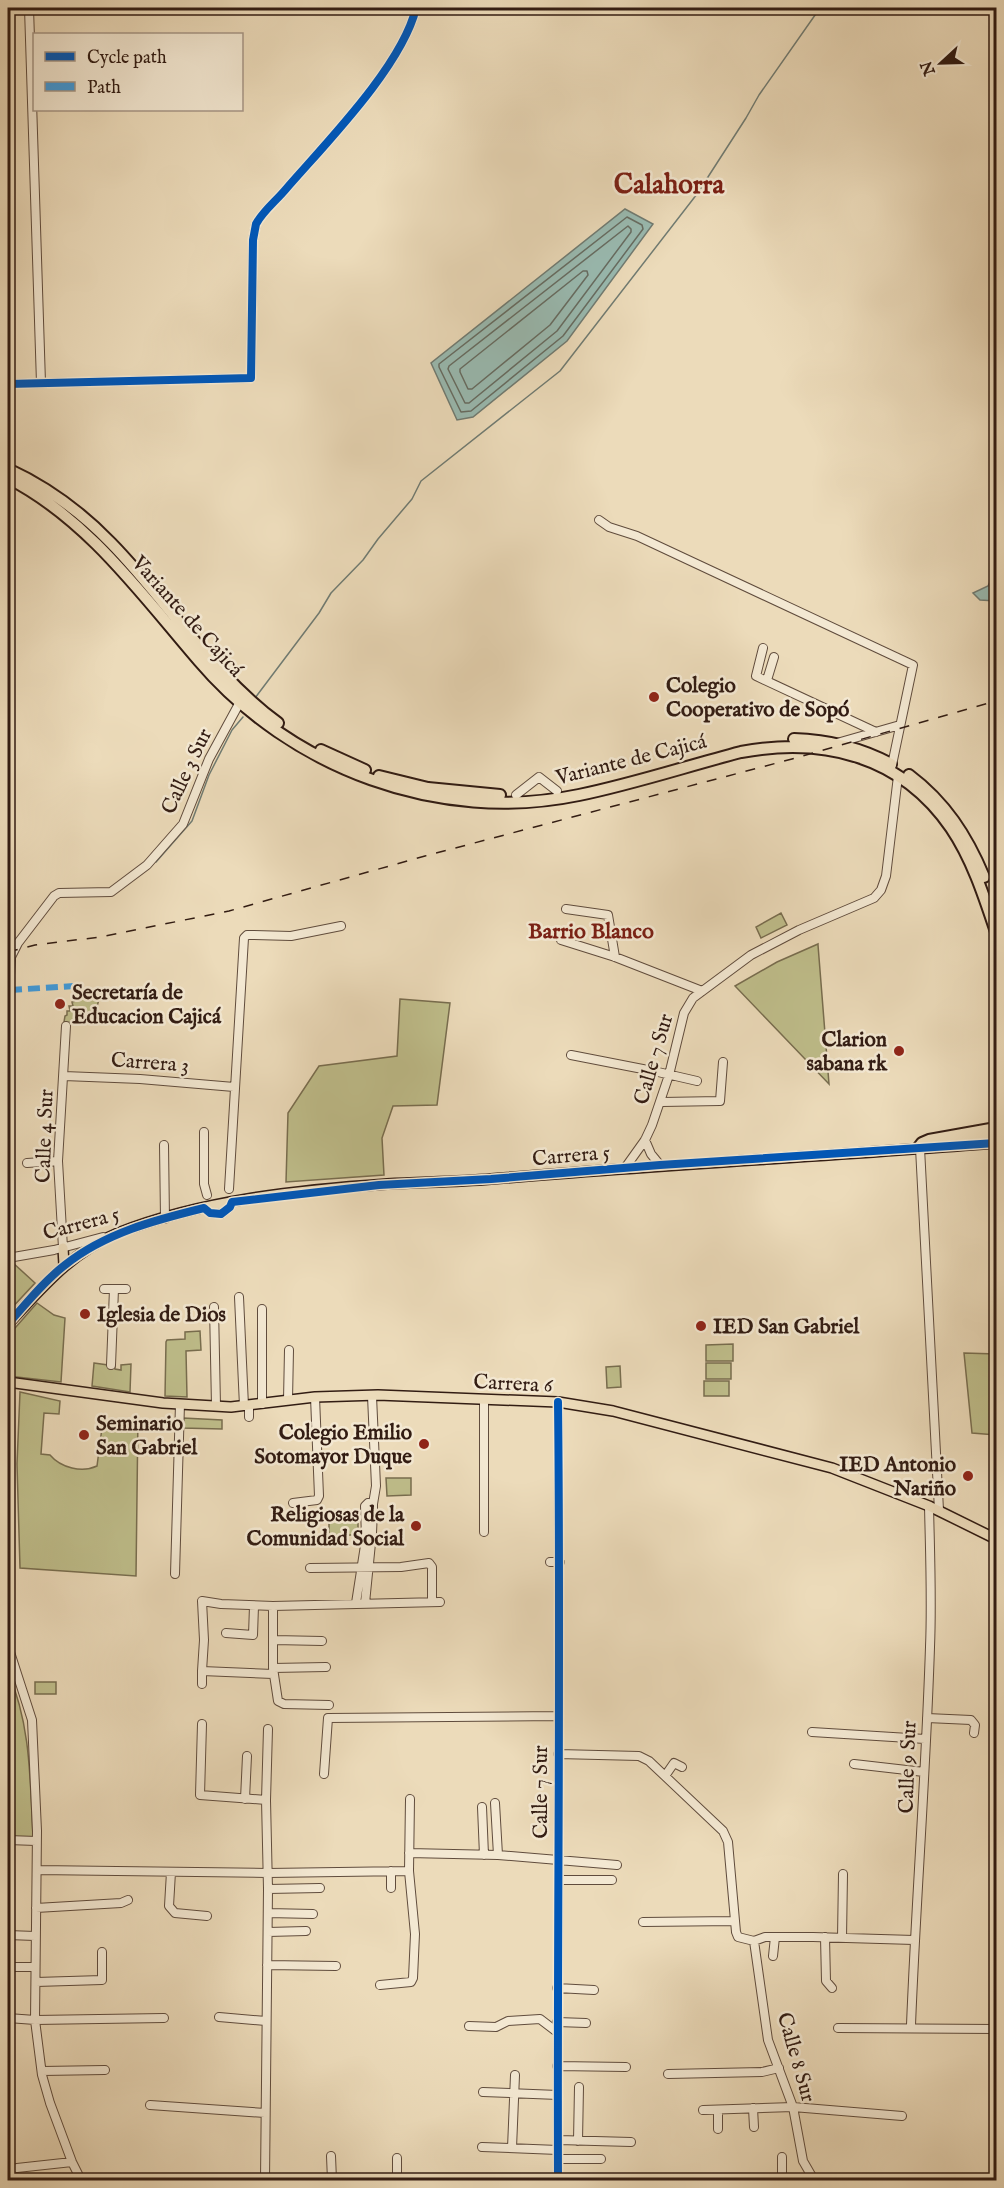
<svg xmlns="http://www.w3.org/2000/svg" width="1004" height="2188" viewBox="0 0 1004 2188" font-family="'IM FELL English',serif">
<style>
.green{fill:#bfbe8b;stroke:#786d4f;stroke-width:1.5}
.water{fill:#99bbb2;stroke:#707b72;stroke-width:1.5}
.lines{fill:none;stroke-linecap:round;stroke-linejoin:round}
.shore{stroke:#666c62;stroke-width:1.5}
.stream{stroke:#707b72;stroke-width:1.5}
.minor-casing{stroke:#604c3d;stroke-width:10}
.major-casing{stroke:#321c13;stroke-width:12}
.highway-casing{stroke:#321c13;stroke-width:14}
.minor{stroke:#f3e8d2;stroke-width:8}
.major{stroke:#ecdbba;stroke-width:9}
.highway{stroke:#ecdbba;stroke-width:10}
.rail{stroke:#321c13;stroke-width:1.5;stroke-dasharray:10 10;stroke-linecap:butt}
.quiet{stroke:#3e9bde;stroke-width:6;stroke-dasharray:12 6;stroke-linecap:butt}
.cycleway-casing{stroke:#f3e8d2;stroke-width:11}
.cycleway{stroke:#0057b8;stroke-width:8}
.poi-dot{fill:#8f2418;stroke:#f3e8d2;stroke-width:2}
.labels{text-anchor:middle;stroke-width:5;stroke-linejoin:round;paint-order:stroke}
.street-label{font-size:21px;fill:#321c13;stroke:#f3e8d2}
.poi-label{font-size:21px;font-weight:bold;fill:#321c13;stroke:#f3e8d2;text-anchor:start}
.neighbourhood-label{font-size:22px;font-weight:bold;fill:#7a1f14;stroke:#f3e8d2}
.district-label{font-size:27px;font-weight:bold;fill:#7a1f14;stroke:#f3e8d2}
</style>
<rect width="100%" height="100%" fill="#ecdbba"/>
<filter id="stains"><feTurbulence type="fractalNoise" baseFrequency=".00333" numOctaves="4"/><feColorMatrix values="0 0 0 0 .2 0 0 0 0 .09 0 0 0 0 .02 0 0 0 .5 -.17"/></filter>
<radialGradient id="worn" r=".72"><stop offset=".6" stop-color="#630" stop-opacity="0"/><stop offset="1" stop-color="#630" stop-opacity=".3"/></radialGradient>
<path class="green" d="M781,913L787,925L761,938L756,927Z
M818,944V945L829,1084L735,986L777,962Z
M74,986L80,987L81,998H88V992L101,993L92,1023L64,1022L65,1016L67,1015V1011H70L69,1006H73L72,1002L76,1001Z
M400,999L450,1003L437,1105L393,1106L382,1138L384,1175L286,1182L288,1113L319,1066L397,1056Z
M12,1262L35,1283L8,1312V1263Z
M37,1303L54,1315L65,1318L61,1382L8,1376V1336Z
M200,1331L201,1350L186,1351L187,1397L165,1396L166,1342L167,1340L185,1339V1332Z
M733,1344V1361H706V1345Z
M964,1353L996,1354V1435L972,1433Z
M94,1363L115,1366V1369L121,1370V1365L131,1364L130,1392L92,1386Z
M706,1363H731V1379H706Z
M620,1366L621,1387L607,1388L606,1367Z
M704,1381H729V1396H704Z
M20,1392L60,1401L59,1414L44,1413L41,1454L50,1455C61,1468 82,1473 97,1466L103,1420L134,1424L135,1415H138L136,1576L20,1568L17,1464Z
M183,1418L222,1420V1429L182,1428Z
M386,1478H411V1495L387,1496Z
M329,1520H358V1535H329Z
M8,1672C31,1725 30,1780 33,1837H8Z
M35,1682H56V1694H35Z"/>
<path class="water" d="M625,209L653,224L567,341L473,417L457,420L431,363Z
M996,569V601L980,600L973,593L988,586Z"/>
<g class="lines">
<path class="shore" d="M627,217L642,225L643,229L563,336L471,411L461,412L439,367V364Z
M628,226L631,229V232L557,331L469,403H465L448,369L449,366Z
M583,271H587L588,275L550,325L472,389H468L460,372V369Z"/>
<path class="stream" d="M255,698L319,613L331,593L363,560L378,539L412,499L421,481L560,371L697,194L746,118L759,95L820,8
M156,862L192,821L209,775L232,730L243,717"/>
<g class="minor-casing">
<path id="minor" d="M29,8L41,383
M8,384L251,378L253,240L256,224C263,211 276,201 286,189C326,143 402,66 416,8
M599,520L609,527L637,536L913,665L892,765
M763,648L756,676L876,732
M767,680L774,657
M837,743L900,725
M539,777L557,791
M516,795L539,777
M566,909L608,915L615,957
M561,940L615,957L702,991
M8,1011L11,957L18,943L54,896L59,893L111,892L147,865L183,824L209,759L240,702
M571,1055L658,1072L697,1081
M64,1076L140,1079L234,1087
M662,1102L720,1101L723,1062
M204,1132V1184L207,1195
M645,1140L651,1154L660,1165
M164,1145L165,1219
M920,1148L939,1510
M27,1163L58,1161
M625,1168L645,1140L652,1125L669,1075L684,1013L693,998L751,955L799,930L874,898L881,890L886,876L898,776
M229,1189L244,938L247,935H252L291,936L341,926
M204,1208L210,1213L221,1214L230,1207L232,1202
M63,1248L58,1161L66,1026
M8,1258L54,1250L103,1237
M104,1289H126
M239,1297L244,1406
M214,1307L216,1406
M111,1365L114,1289
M372,1396L376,1486L373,1504
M484,1399V1532
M288,1400L289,1350
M558,1402C561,1662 557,1921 558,2180
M262,1404V1309
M249,1406V1417
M293,1503L317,1500L319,1496L315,1397
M550,1562H560
M310,1568L401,1567L429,1563L432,1567V1602
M175,1574L180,1404
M356,1603L366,1539L365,1506L368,1503L373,1504V1510L366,1509
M365,1603L372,1533L373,1510
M273,1606V1668L278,1701L284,1704L329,1705
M226,1633L253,1635L254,1606
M274,1640L322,1641
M8,1646L32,1720L37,1831L35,2020L42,2075L50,2103L72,2162L81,2180
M273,1668L326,1667
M202,1671L204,1640L202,1601L221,1604L273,1606L440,1602
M202,1684V1671L273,1674
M927,1718L971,1720L975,1725L974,1733
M202,1724L200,1795L266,1800
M812,1732L925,1739
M558,1754L639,1756L649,1761L723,1831L728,1842L736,1932L738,1937L754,1941L765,1937H813L914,1940
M854,1764L924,1772
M324,1774L328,1718L558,1716
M665,1776L674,1763L682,1767
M245,1799L247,1756
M495,1803L498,1855
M482,1807L484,1855
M8,1840L36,1841
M409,1853L498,1855L617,1865
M37,1870L268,1873L409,1871
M171,1872L169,1906L175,1913L207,1916
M558,1880H612
M391,1888V1871
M268,1889L320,1888
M36,1908L121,1903L128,1900
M268,1913L313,1914
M643,1922L735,1921
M268,1932L306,1931
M8,1935V1905
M8,1935L35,1936
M825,1937L826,1981L832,1988
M842,1938L843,1874
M754,1941L768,2040L793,2107L803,2161L814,2180
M773,1956L775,1937
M267,1965L336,1966
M8,1967H35
M36,1982L102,1980V1952
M380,1985L411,1982L413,1978L415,1934L409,1871L410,1799
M557,1988L594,1990
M219,2017L266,2021
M8,2018L35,2020L164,2018
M557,2022L586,2023
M469,2026L496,2027L508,2021L540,2019L557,2032
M838,2028L996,2029
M912,2028L911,2025C916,1899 926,1773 930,1647C932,1600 930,1553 929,1506
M557,2066L626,2067
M42,2071L105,2070
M668,2074L762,2072L779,2068
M483,2092L558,2095
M150,2105L265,2113
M753,2108L754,2127
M703,2110L793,2107L902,2116
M718,2129V2110
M559,2140L631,2142
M578,2141L579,2087
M482,2147L558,2150
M512,2148L515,2075
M331,2156L332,2180
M782,2157V2180
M558,2159H601
M17,2168L72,2162
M672,2179V2180
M109,2180L133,2179
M265,2180L268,1889L266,1800L268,1729
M397,2180V2158"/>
</g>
<g class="major-casing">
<path id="major" d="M955,1141L996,1133
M63,1248L64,1265
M8,1324C41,1289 71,1252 118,1233C201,1200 299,1190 387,1184C422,1182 456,1182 491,1179C659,1165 828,1156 996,1143
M8,1382L163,1403L231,1407L315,1397L378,1395L558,1402L613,1411L832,1468L929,1506L996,1539"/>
</g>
<g class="highway-casing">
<path id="highway" d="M8,469C45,486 82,513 111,543C168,601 211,674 278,723
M8,478C88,519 142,595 199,661C291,769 439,824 579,795C633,784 687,766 741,752C823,737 901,755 951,828C972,859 984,896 996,932
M794,739C829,740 859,747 891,764
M321,750L365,770
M909,775C945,802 967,836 984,877
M379,776L428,788L500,795
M919,1147L922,1143L929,1140L996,1128"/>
</g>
<use href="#minor" class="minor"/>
<use href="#major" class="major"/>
<use href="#highway" class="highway"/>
<path class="rail" d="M8,952L35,945L100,937L229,911L425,856L792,759L996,701"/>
<path class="quiet" d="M10,990L74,986"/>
<g class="cycleway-casing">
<path id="cycleway" d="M8,384L251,378L253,240L256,224C263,211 276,201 286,189C326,143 402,66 416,8
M8,1324C26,1304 43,1282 65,1265C105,1233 155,1220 204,1208L210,1213L221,1214L230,1207L232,1202L379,1185L491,1179L660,1165L996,1143
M558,1402C561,1662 557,1921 558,2180"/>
</g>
<use href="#cycleway" class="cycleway"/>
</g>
<g class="poi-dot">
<circle cx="654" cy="697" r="6"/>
<circle cx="60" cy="1004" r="6"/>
<circle cx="899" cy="1051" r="6"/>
<circle cx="85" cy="1314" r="6"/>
<circle cx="701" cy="1326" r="6"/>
<circle cx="84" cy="1435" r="6"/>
<circle cx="424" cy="1444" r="6"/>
<circle cx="968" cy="1476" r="6"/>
<circle cx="416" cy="1526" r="6"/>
</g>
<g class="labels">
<g class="street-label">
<text transform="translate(188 616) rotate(48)" y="7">Variante de Cajicá</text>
<text transform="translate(631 759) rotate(-14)" y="7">Variante de Cajicá</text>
<text transform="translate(186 771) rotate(-65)" y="7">Calle 3 Sur</text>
<text transform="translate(653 1059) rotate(-74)" y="7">Calle 7 Sur</text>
<text transform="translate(150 1062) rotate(4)" y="7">Carrera 3</text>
<text transform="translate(44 1136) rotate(-88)" y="7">Calle 4 Sur</text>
<text transform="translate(571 1155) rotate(-5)" y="7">Carrera 5</text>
<text transform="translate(81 1223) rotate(-15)" y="7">Carrera 5</text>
<text transform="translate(513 1383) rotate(3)" y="7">Carrera 6</text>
<text transform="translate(907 1767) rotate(-88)" y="7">Calle 9 Sur</text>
<text transform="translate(540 1792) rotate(-90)" y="7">Calle 7 Sur</text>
<text transform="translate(797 2057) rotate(74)" y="7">Calle 8 Sur</text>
</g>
<g class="poi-label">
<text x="666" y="692">Colegio<tspan x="666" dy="24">Cooperativo de Sopó</tspan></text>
<text x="72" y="999">Secretaría de<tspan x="72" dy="24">Educacion Cajicá</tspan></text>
<text x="887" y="1046" text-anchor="end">Clarion<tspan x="887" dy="24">sabana rk</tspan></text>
<text x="97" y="1321">Iglesia de Dios</text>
<text x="713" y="1333">IED San Gabriel</text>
<text x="96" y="1430">Seminario<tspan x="96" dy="24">San Gabriel</tspan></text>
<text x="412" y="1439" text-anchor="end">Colegio Emilio<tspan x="412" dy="24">Sotomayor Duque</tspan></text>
<text x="956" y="1471" text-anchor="end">IED Antonio<tspan x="956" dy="24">Nariño</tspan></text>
<text x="404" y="1521" text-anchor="end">Religiosas de la<tspan x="404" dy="24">Comunidad Social</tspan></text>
</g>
<g class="neighbourhood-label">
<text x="591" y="938">Barrio Blanco</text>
</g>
<g class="district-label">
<text x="669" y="193">Calahorra</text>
</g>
</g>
<rect width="1004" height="2188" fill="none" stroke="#ecdbba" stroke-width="30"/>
<rect x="9" y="9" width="986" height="2170" fill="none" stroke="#321c13" stroke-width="3"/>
<rect x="15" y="15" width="974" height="2158" fill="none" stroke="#321c13" stroke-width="1.5"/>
<rect x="33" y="33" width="210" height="78" fill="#f3e8d2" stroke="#a69686" stroke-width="1.5"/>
<rect x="45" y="52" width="30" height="9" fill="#0057b8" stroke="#a69686" stroke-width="1.5"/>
<text x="87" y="63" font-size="18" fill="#321c13">Cycle path</text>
<rect x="45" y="82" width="30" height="9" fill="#3e9bde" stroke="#a69686" stroke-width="1.5"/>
<text x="87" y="93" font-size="18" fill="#321c13">Path</text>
<g transform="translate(941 63) rotate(248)" stroke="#f3e8d2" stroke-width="4.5" paint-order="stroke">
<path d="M0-4.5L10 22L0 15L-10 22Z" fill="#321c13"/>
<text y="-9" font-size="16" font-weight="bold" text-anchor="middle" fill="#321c13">N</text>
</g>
<rect width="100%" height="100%" filter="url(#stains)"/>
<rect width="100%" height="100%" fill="url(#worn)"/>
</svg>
